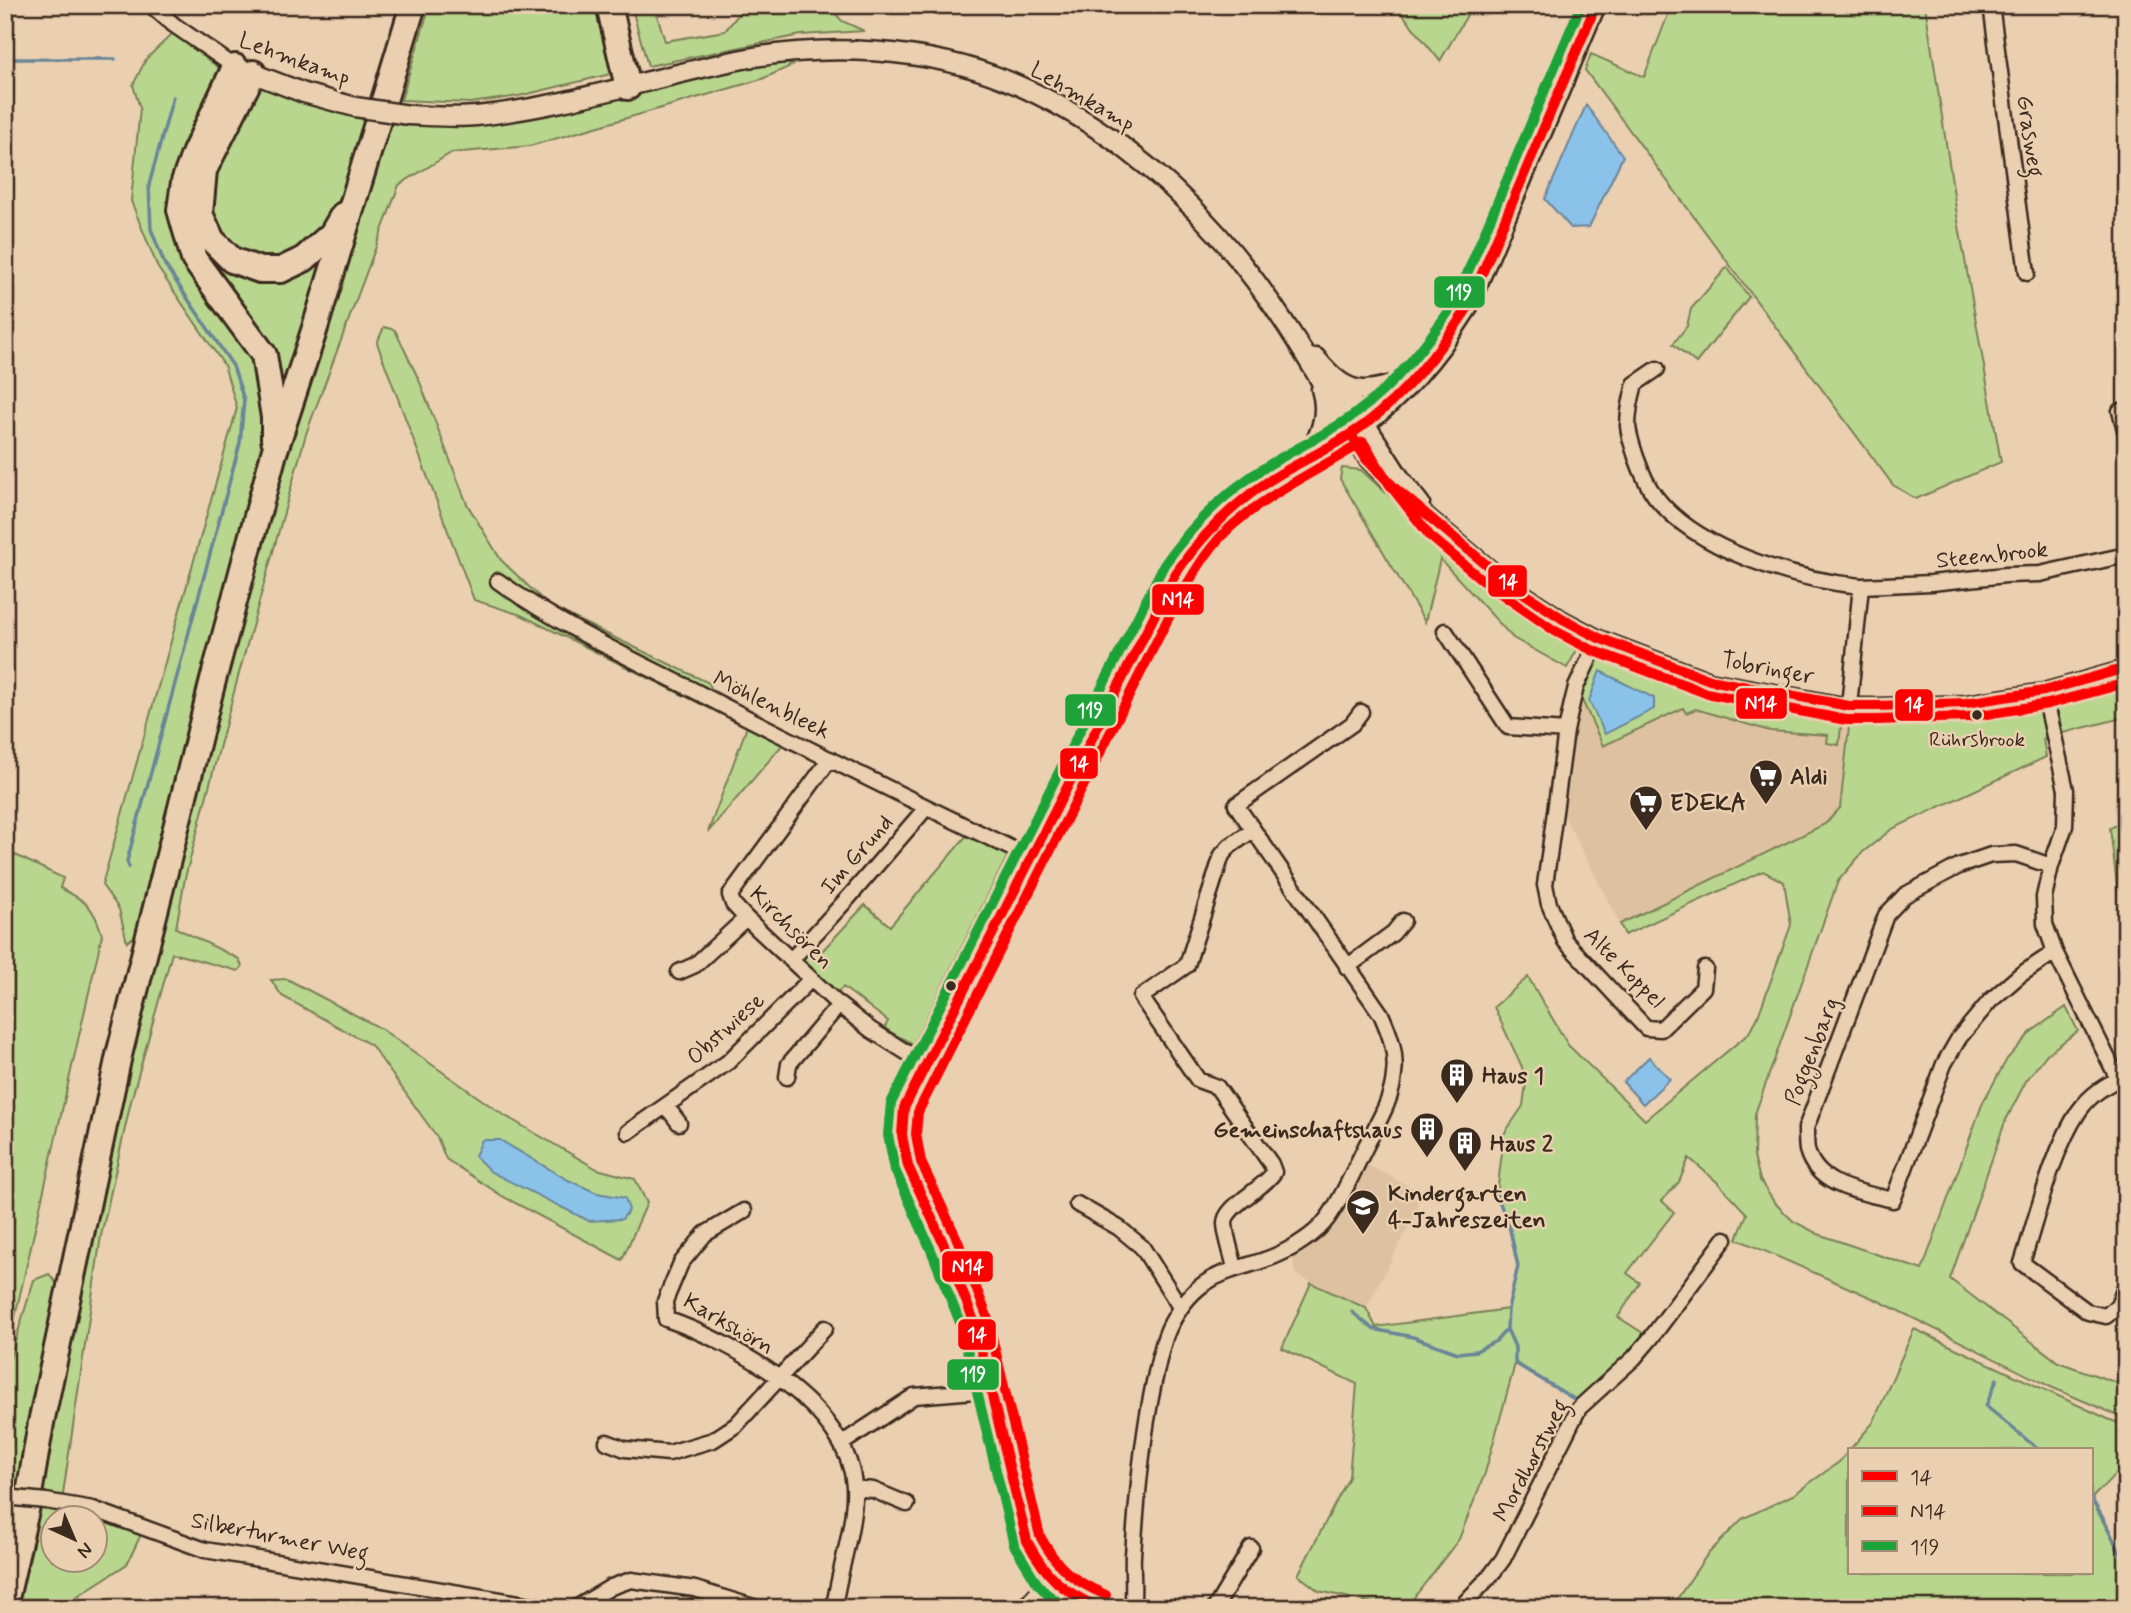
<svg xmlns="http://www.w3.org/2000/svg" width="2131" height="1613" viewBox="0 0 2131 1613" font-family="Mynerve,sans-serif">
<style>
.built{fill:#dec1a0}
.green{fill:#b8d68e;stroke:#7a8056;stroke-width:2;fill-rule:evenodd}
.water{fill:#8bc2e9;stroke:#6b8598;stroke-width:2}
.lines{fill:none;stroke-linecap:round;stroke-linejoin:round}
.stream{stroke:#6b8598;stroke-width:3.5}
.minor-casing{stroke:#3b2a1e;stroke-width:19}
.tertiary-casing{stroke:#3b2a1e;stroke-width:23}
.trunk-casing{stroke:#3b2a1e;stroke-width:30}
.minor{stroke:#eacfb1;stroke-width:14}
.tertiary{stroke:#eacfb1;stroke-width:18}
.trunk{stroke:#eacfb1;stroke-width:24}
.minor-bridge-casing{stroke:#3b2a1e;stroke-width:19;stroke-linecap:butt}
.tertiary-bridge-casing{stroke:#3b2a1e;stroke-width:23;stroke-linecap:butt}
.minor-bridge{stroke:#eacfb1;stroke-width:14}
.tertiary-bridge{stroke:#eacfb1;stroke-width:18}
.bus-1-casing{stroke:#eacfb1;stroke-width:16}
.bus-2-casing{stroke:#eacfb1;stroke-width:16}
.bus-3-casing{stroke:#eacfb1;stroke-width:16}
.bus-1{stroke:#f00;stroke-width:10}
.bus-2{stroke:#f00;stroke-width:10}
.bus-3{stroke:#1ea339;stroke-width:10}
.bus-dot{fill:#3b2a1e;stroke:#eacfb1;stroke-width:2.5}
.labels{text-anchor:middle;stroke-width:5;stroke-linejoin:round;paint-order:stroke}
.bus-label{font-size:21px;fill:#3b2a1e;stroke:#eacfb1}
.street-label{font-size:23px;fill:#3b2a1e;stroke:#eacfb1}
.poi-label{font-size:23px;font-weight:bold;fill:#3b2a1e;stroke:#eacfb1;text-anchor:start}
.line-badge{stroke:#eacfb1;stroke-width:2.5}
.badge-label{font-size:19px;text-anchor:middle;font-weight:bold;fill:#fff}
</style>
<rect width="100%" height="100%" fill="#eacfb1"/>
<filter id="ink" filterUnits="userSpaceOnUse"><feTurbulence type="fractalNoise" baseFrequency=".0143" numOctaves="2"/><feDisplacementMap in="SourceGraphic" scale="14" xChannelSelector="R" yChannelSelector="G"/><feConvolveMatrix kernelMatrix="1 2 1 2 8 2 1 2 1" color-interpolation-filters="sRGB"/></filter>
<g filter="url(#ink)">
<path class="built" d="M1582,701L1603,745L1683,708L1696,709L1770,731L1828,735V743L1838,745L1842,717L1850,718L1839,808L1825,824L1620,924L1561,810L1567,762Z
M1366,1164L1416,1190L1418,1209L1366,1308L1295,1274L1293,1256L1313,1243L1331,1228L1341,1213Z"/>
<path class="green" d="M430,5H602L619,72L519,96L470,103L401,100Z
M631,5H654L665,41L725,31L746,5H828L842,21L864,31L801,35L648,66Z
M1395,5H1473L1440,61Z
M1652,5H1925L1957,215L2001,462L1916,499L1893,485L1585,70L1591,54L1644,77L1669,12Z
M173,33L223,71L174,192L256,359L268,415L260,467L140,932L127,942L119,909L102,885L237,408L224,365L158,268L131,201L140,108L133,85L146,59Z
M777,62L793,65L762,79L530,146L451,153L399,185L306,434L238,677L185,878L176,928L239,959L242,967L238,971L172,953L131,1101L101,1236L63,1494L59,1502L144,1528L127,1564L59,1608H5V1504L34,1494L83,1255L229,654L311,367L392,123L474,125L583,107L706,75ZM52,1518H94V1560H52Z
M252,84L364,119L340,202L318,241L289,260L252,262L216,237L207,175Z
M193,210L268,277L335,241L280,422L278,392L196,249Z
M1727,267L1749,297L1696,363L1673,344L1687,326L1691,309Z
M384,327L395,330L419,380L467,504L501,560L547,604L582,622L709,683L717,703L701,704L521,615L474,600L377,343Z
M1342,468L1361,470L1461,562L1489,584L1572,639L1578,648L1567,668L1513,638L1440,559L1425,622L1340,479Z
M1597,643L1703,691L1842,717L1839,745L1827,743L1828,735L1770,731L1696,709L1686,713L1683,708L1603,746L1576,687Z
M2126,681V717L2063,733L2055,702Z
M2043,699L2051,736L2043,739L2046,757L1892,829L1863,852L1838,881L1755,1114L1754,1156L1760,1180L1774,1202L1793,1221L1818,1234L1922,1270L1983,1102L2007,1059L2031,1032L2066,1007L2078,1031L2047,1054L2026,1081L2005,1122L1950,1279L2058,1362L2126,1386V1419L2051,1387L1879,1301L1737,1239L1747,1214L1717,1182L1689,1158L1679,1182L1662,1201L1674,1212L1627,1273L1640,1283L1618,1317L1649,1337L1579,1402L1515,1364L1485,1473L1459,1539L1406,1608H1395L1319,1591L1298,1575L1349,1477L1357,1384L1282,1348L1311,1283L1366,1308L1376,1327L1508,1309L1518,1266L1510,1230L1497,1195L1504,1134L1523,1106L1526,1083L1522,1067L1494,1007L1528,977L1568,1045L1645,1120L1748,1034L1757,1019L1791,925L1784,882L1763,871L1625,935L1620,924L1825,824L1840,808L1850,718L1972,719Z
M748,724L784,743L708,832Z
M2126,821V960L2110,828Z
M968,834L1008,855L913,1044L884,1029L888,1021L843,987L836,994L805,964C800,955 805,951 812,944L821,952L865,905L890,926Z
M5,850L63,878L60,888C86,901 94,906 102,935L14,1321L5,1349Z
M287,979L380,1028L502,1114L597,1169L635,1179L647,1203L622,1260L502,1196L446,1159L437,1137L371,1045L282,996L271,980Z
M49,1274L60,1287L21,1493L5,1492V1374L34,1280Z
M1914,1329L2108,1419L2126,1426V1463L2091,1499L2126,1565V1608H1671L1707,1555L1742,1519L1793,1495L1839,1462L1873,1423ZM2091,1450V1573H1849V1450Z"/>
<path class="water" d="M1586,105L1623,156L1589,227L1571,228L1545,199Z
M1600,671L1654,698V709L1605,734L1589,701Z
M1649,1057L1670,1079L1643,1104L1623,1082Z
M482,1140H500L568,1180L597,1193L625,1198L629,1210L622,1219L589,1221L491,1172L475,1156Z"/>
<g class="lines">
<path class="stream" d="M5,59H115
M129,867L127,861L240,443L244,400L233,366L165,265L151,229L149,185L173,97
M1497,1195L1510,1230L1518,1266L1508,1309L1507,1329L1515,1347V1363L1579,1402
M1352,1312L1373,1329L1413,1337L1458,1353L1476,1351L1496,1341L1507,1329
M1997,1379L1986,1406L2039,1450
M2091,1498L2104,1520L2126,1565"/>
<g class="minor-casing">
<path id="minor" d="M151,5L174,25L235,67
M1991,5L2027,273
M1657,369L1635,384C1631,398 1628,412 1628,426C1629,437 1633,447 1636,457C1641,471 1646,484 1655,496C1696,550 1795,580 1861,586L1849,706
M2120,411L2126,433
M1367,423L1401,476L1422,503
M1351,434L1366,459L1396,489L1495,572L1522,592L1563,619L1599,638L1710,680L1849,706H1876L1966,703L2044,691L2126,668
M498,581C559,625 626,656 693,690C804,748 918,803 1031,858
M1861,586L1931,583L2006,575L2040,574L2126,555
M1445,631L1508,727L1566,731
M1599,638L1576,687L1572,703L1566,731L1545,885L1549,904L1565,941L1646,1028L1661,1029L1703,988L1705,969
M2044,691L2066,790L2065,826L2051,866L2044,897L2045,924L2055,952L2118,1079
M830,759L730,895L733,904L746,918L839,1005L871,1030L925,1064
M2051,866L2016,854L1991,855L1959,866L1905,895L1886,915L1806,1128C1806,1135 1806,1143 1807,1150C1817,1187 1861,1192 1893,1200L1944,1064L1959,1038L1990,1001L2020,975L2055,952
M791,960L849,897L926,808
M1347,967L1393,933L1403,921
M679,972L695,965L746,918
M2126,1076C2108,1083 2090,1095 2079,1111C2052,1151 2037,1217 2022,1263L2088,1312L2106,1316L2118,1306L2126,1285
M787,1077L789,1064L839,1005
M666,1106L679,1123
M628,1132L728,1062L811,979
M1077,1204L1119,1228L1142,1247L1180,1307
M744,1211L705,1234L681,1263L665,1301L666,1319C733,1342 848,1405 854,1486C856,1525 839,1569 834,1608
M1235,1268C1232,1254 1226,1238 1225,1224C1224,1206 1264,1189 1274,1172L1271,1164L1217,1087L1198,1080L1141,997L1187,965L1222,855L1230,846L1253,830
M607,1442L625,1449L669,1453L713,1440L736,1425L825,1328
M841,1444L914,1396L975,1391
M854,1488L873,1490L907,1504
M46,1501L93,1509L205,1550L549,1608
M576,1608L611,1587L631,1580L695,1589L757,1608
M1023,1608L1050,1579
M1132,1608C1135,1590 1132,1573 1133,1555C1137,1497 1142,1439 1154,1382C1158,1365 1161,1346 1168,1330C1203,1255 1249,1279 1304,1240C1313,1234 1321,1227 1327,1219C1344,1196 1354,1169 1367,1144C1378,1122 1392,1100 1394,1075C1397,1053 1390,1034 1381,1014L1236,805L1352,724L1361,712
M1215,1608L1251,1548
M1460,1608L1491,1575L1503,1559L1579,1408L1634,1358L1651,1338L1725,1239"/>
</g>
<g class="tertiary-casing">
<path id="tertiary" d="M244,70L304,93L355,107
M409,115C431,116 455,118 476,116C565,107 651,78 738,60C824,43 926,47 1008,81C1088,114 1161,170 1218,235C1271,295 1312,364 1351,434
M1316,358C1350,400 1367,394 1414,377
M1335,381L1367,423
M1305,462C1318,438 1330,417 1321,389
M1101,1608C1061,1592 1046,1579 1027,1541L974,1321L944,1245L908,1166L902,1135L904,1108L925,1064L1176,573C1199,537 1229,506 1266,483C1298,462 1333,447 1364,425C1406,394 1439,353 1467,309L1596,5"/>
</g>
<g class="trunk-casing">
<path id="trunk" d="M609,5L628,87
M235,67L195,152L184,182L180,210L194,259L264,355L274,417V439
M253,73L204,170L200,214L212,240L232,260L260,270H281L304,259L332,234L343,215
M5,1603L27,1506L41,1423L119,1055L212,684L274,453L314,331L413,5"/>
</g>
<use href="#minor" class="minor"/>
<use href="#tertiary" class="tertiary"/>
<use href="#trunk" class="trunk"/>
<g class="minor-bridge-casing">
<path id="minor-bridge" d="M5,1497L46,1501"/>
</g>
<g class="tertiary-bridge-casing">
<path id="tertiary-bridge" d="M355,107L409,115"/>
</g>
<use href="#minor-bridge" class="minor-bridge"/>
<use href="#tertiary-bridge" class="tertiary-bridge"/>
<g class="bus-1-casing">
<path id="bus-1" d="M1351,434L1366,459L1396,489L1495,572L1522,592L1563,619L1599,638L1710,680L1849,706H1876L1966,703L2044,691L2126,668
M1100,1608C1063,1592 1046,1577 1027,1541L974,1321L944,1245L908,1166L902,1135L904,1108L1176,573C1204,532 1238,499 1280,474C1308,458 1338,444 1364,425C1406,394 1438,352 1467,309L1596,5"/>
</g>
<g class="bus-2-casing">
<path id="bus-2" d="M1106,1595C1073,1581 1057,1568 1040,1536L987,1316L957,1239L921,1162L916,1134L918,1112L1176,603C1193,575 1209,545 1234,524C1273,491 1320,469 1363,442L1390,485L1430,536L1487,584L1555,631L1592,650L1706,693L1846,720H1876L1968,717L2048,704L2126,683"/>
</g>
<g class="bus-3-casing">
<path id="bus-3" d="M1067,1608L1047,1594L1037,1583L1014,1545L961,1325L931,1250L895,1170L888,1135L891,1103L1164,565C1193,523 1228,489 1272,463C1300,446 1329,433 1355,414C1396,384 1427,344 1455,302L1581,5"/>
</g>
<use href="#bus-1" class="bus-1"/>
<use href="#bus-2" class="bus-2"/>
<use href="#bus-3" class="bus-3"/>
</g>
</g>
<defs>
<g id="supermarket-pin" transform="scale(1.75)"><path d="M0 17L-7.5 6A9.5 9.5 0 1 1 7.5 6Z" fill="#3b2a1e" stroke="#eacfb1"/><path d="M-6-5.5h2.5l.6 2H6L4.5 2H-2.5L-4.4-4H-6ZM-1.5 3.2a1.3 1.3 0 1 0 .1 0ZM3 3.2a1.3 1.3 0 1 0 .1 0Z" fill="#fff"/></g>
<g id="building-pin" transform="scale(1.75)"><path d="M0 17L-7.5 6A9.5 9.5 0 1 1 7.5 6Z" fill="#3b2a1e" stroke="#eacfb1"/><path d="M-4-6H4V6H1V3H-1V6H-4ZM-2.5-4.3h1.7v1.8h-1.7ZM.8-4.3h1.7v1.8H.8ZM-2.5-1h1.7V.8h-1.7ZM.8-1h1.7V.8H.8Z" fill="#fff"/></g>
<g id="school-pin" transform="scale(1.75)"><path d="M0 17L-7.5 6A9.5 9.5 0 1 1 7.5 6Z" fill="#3b2a1e" stroke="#eacfb1"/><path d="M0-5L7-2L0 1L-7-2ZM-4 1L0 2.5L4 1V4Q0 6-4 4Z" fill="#fff"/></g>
</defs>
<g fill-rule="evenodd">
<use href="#supermarket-pin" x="1766" y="776"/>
<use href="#supermarket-pin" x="1646" y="802"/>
<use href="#building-pin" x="1457" y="1075"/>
<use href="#building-pin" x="1427" y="1129"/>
<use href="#building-pin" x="1465" y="1143"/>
<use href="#school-pin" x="1363" y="1206"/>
</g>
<g class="bus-dot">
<circle cx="1977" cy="715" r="6"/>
<circle cx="951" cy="986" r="6"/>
</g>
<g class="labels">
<g class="bus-label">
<text x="1977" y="746">Rührsbrook</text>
</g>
<g class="street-label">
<text transform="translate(295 58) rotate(20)" y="8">Lehmkamp</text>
<text transform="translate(1083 96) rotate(30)" y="8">Lehmkamp</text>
<text transform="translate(2031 136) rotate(82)" y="8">Grasweg</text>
<text transform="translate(1992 554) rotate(-6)" y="8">Steenbrook</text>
<text transform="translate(1768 667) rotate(11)" y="8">Tobringer</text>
<text transform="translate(772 704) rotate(26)" y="8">Möhlenbleek</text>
<text transform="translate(856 854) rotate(-49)" y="8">Im Grund</text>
<text transform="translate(792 927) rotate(45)" y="8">Kirchsören</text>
<text transform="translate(1625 967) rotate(45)" y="8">Alte Koppel</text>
<text transform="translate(725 1028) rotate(-42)" y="8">Obstwiese</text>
<text transform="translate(1811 1051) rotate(-69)" y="8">Poggenbarg</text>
<text transform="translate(729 1323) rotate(30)" y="8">Karkshörn</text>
<text transform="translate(1530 1460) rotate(-62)" y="8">Mordhorstweg</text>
<text transform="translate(280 1536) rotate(11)" y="8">Silberturmer Weg</text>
</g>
<g class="poi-label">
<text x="1790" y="784">Aldi</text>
<text x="1670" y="810">EDEKA</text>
<text x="1482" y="1083">Haus 1</text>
<text x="1402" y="1137" text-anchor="end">Gemeinschaftshaus</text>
<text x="1490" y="1151">Haus 2</text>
<text x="1388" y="1201">Kindergarten<tspan x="1388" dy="26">4-Jahreszeiten</tspan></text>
</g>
</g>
<g class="line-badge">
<rect x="1433" y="275" width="53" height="34" rx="7" fill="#1ea339"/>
<rect x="1487" y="564" width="41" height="34" rx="7" fill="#f00"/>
<rect x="1151" y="583" width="54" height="33" rx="7" fill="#f00"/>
<rect x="1735" y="687" width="53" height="33" rx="7" fill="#f00"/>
<rect x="1894" y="688" width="40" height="34" rx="7" fill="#f00"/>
<rect x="1064" y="693" width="53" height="34" rx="7" fill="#1ea339"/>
<rect x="1059" y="747" width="40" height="33" rx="7" fill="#f00"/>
<rect x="941" y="1250" width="53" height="33" rx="7" fill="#f00"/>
<rect x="957" y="1318" width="40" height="33" rx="7" fill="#f00"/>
<rect x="946" y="1358" width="54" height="33" rx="7" fill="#1ea339"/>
</g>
<g class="badge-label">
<text x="1459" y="299">119</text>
<text x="1508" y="588">14</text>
<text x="1178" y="606">N14</text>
<text x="1761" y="710">N14</text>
<text x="1914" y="711">14</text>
<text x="1090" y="717">119</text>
<text x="1079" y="770">14</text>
<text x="968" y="1273">N14</text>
<text x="977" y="1341">14</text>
<text x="973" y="1381">119</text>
</g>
<rect width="2131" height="1613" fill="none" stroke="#eacfb1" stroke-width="28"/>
<rect x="14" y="14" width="2103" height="1585" fill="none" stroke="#3b2a1e" stroke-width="2.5" filter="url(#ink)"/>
<rect x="1848" y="1448" width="245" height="126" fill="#eacfb1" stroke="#a48d76" stroke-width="2"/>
<rect x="1862" y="1471" width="35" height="10" fill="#ff0000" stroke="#a48d76" stroke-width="2"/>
<text x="1910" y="1484" font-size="21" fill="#3b2a1e">14</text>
<rect x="1862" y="1506" width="35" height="10" fill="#ff0000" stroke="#a48d76" stroke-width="2"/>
<text x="1910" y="1518" font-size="21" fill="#3b2a1e">N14</text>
<rect x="1862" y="1541" width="35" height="10" fill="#1ea339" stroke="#a48d76" stroke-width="2"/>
<text x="1910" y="1554" font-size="21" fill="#3b2a1e">119</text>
<g transform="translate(74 1539) rotate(136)"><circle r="33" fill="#eacfb1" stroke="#a48d76" stroke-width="2"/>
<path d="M0-5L12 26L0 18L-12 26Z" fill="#3b2a1e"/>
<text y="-10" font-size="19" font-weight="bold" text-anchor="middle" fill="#3b2a1e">N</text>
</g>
</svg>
